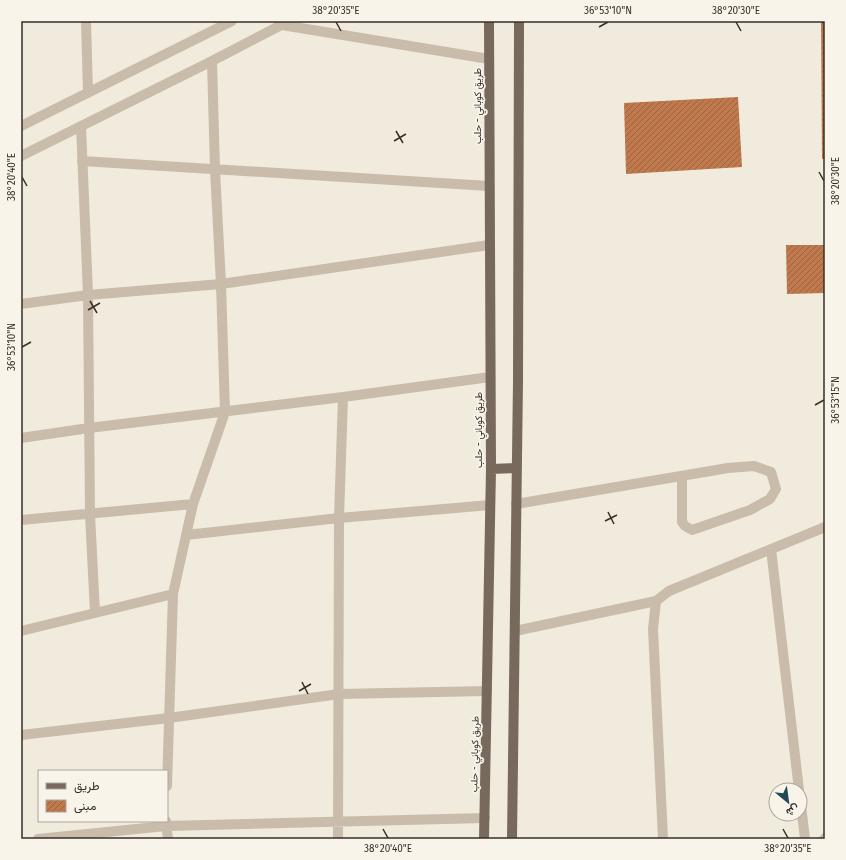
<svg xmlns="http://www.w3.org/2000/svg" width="846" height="860" viewBox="0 0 846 860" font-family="'Fira Sans',Vazirmatn,sans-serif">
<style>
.building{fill:url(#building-hatch)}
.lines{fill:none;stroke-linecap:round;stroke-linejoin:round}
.minor{stroke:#c9bcaa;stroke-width:10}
.major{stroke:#77695b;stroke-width:10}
.ticks{fill:none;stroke:#362f29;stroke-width:1.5}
.labels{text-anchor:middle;stroke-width:3.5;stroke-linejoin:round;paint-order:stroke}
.street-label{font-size:10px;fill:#362f29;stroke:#f9f4ea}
.neatline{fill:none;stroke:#362f29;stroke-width:1.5}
.ticks-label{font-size:10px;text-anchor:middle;fill:#362f29}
</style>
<defs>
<pattern id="building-hatch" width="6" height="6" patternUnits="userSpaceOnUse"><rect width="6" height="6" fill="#bf794d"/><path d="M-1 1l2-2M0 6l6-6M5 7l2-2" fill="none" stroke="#9c6440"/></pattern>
</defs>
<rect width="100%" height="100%" fill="#f1ebdd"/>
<path class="building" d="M821,21H825V159H822Z
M738,97L742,167L626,174L624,103Z
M786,245H825V293L787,294Z"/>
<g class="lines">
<path class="minor" d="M86,21L88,93
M282,25L489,59
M21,126L232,21
M81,126L88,295L90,514L95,613
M21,156L212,61L289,21
M82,161L489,186
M21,304L88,295L221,284L489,245
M21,438L89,428L343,397L490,377
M516,504L728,468L754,466L771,472L776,489L770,499L750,510L692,530L685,526L682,522V476
M21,520L193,504
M186,535L339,518L490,505
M771,549L799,790
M21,631L173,594
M515,631L656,601
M21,735L169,718L339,694L487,691
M167,786L173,594L193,504L225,412L221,284L215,170L212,61
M800,797L805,839
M166,821L168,839
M38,839L166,826L485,818
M338,839L339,518L343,397
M663,839L653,629L656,601L669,591L825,527
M824,839L825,838"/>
<path class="major" d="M491,469L517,468
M484,839L491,469L489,21
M512,839L518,381L519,21"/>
</g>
<path class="ticks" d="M336,22L341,31M736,22L741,31M599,27L608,22M396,131L403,143M394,141L406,134M819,172L824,181M22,177L27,186M90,301L97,313M88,310L100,303M22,347L31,342M815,405L824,400M608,512L614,524M605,521L617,515M302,682L308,694M299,691L311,684M383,829L388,838M783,829L788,838"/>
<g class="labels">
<g class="street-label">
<text transform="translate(477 106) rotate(-90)" y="4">طريق كوباني - حلب</text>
<text transform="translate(478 430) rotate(-90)" y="4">طريق كوباني - حلب</text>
<text transform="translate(474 754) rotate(-89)" y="4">طريق كوباني - حلب</text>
</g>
</g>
<rect width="846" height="860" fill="none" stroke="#f9f4ea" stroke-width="44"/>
<rect x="38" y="770" width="130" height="52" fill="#f9f4ea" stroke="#aba59d"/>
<rect x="46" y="783" width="20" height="6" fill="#77695b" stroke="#aba59d"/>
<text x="74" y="790" font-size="12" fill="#362f29">طريق</text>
<rect x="46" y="800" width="20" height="12" fill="url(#building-hatch)" stroke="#aba59d"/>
<text x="74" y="810" font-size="12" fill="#362f29">مبنى</text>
<g transform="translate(788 802) rotate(151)"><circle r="19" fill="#f9f4ea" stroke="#aba59d"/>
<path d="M0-3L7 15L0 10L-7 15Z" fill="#214a56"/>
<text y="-6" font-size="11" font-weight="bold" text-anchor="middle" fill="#362f29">ش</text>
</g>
<rect x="22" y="22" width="802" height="816" class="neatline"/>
<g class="ticks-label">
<text x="336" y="14">38°20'35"E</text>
<text x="608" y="14">36°53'10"N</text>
<text x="736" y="14">38°20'30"E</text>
<text transform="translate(11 177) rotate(-90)" y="4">38°20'40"E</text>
<text transform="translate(835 181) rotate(-90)" y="4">38°20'30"E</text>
<text transform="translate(11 347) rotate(-90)" y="4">36°53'10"N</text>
<text transform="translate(835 400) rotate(-90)" y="4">36°53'15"N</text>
<text x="388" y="852">38°20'40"E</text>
<text x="788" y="852">38°20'35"E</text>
</g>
</svg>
